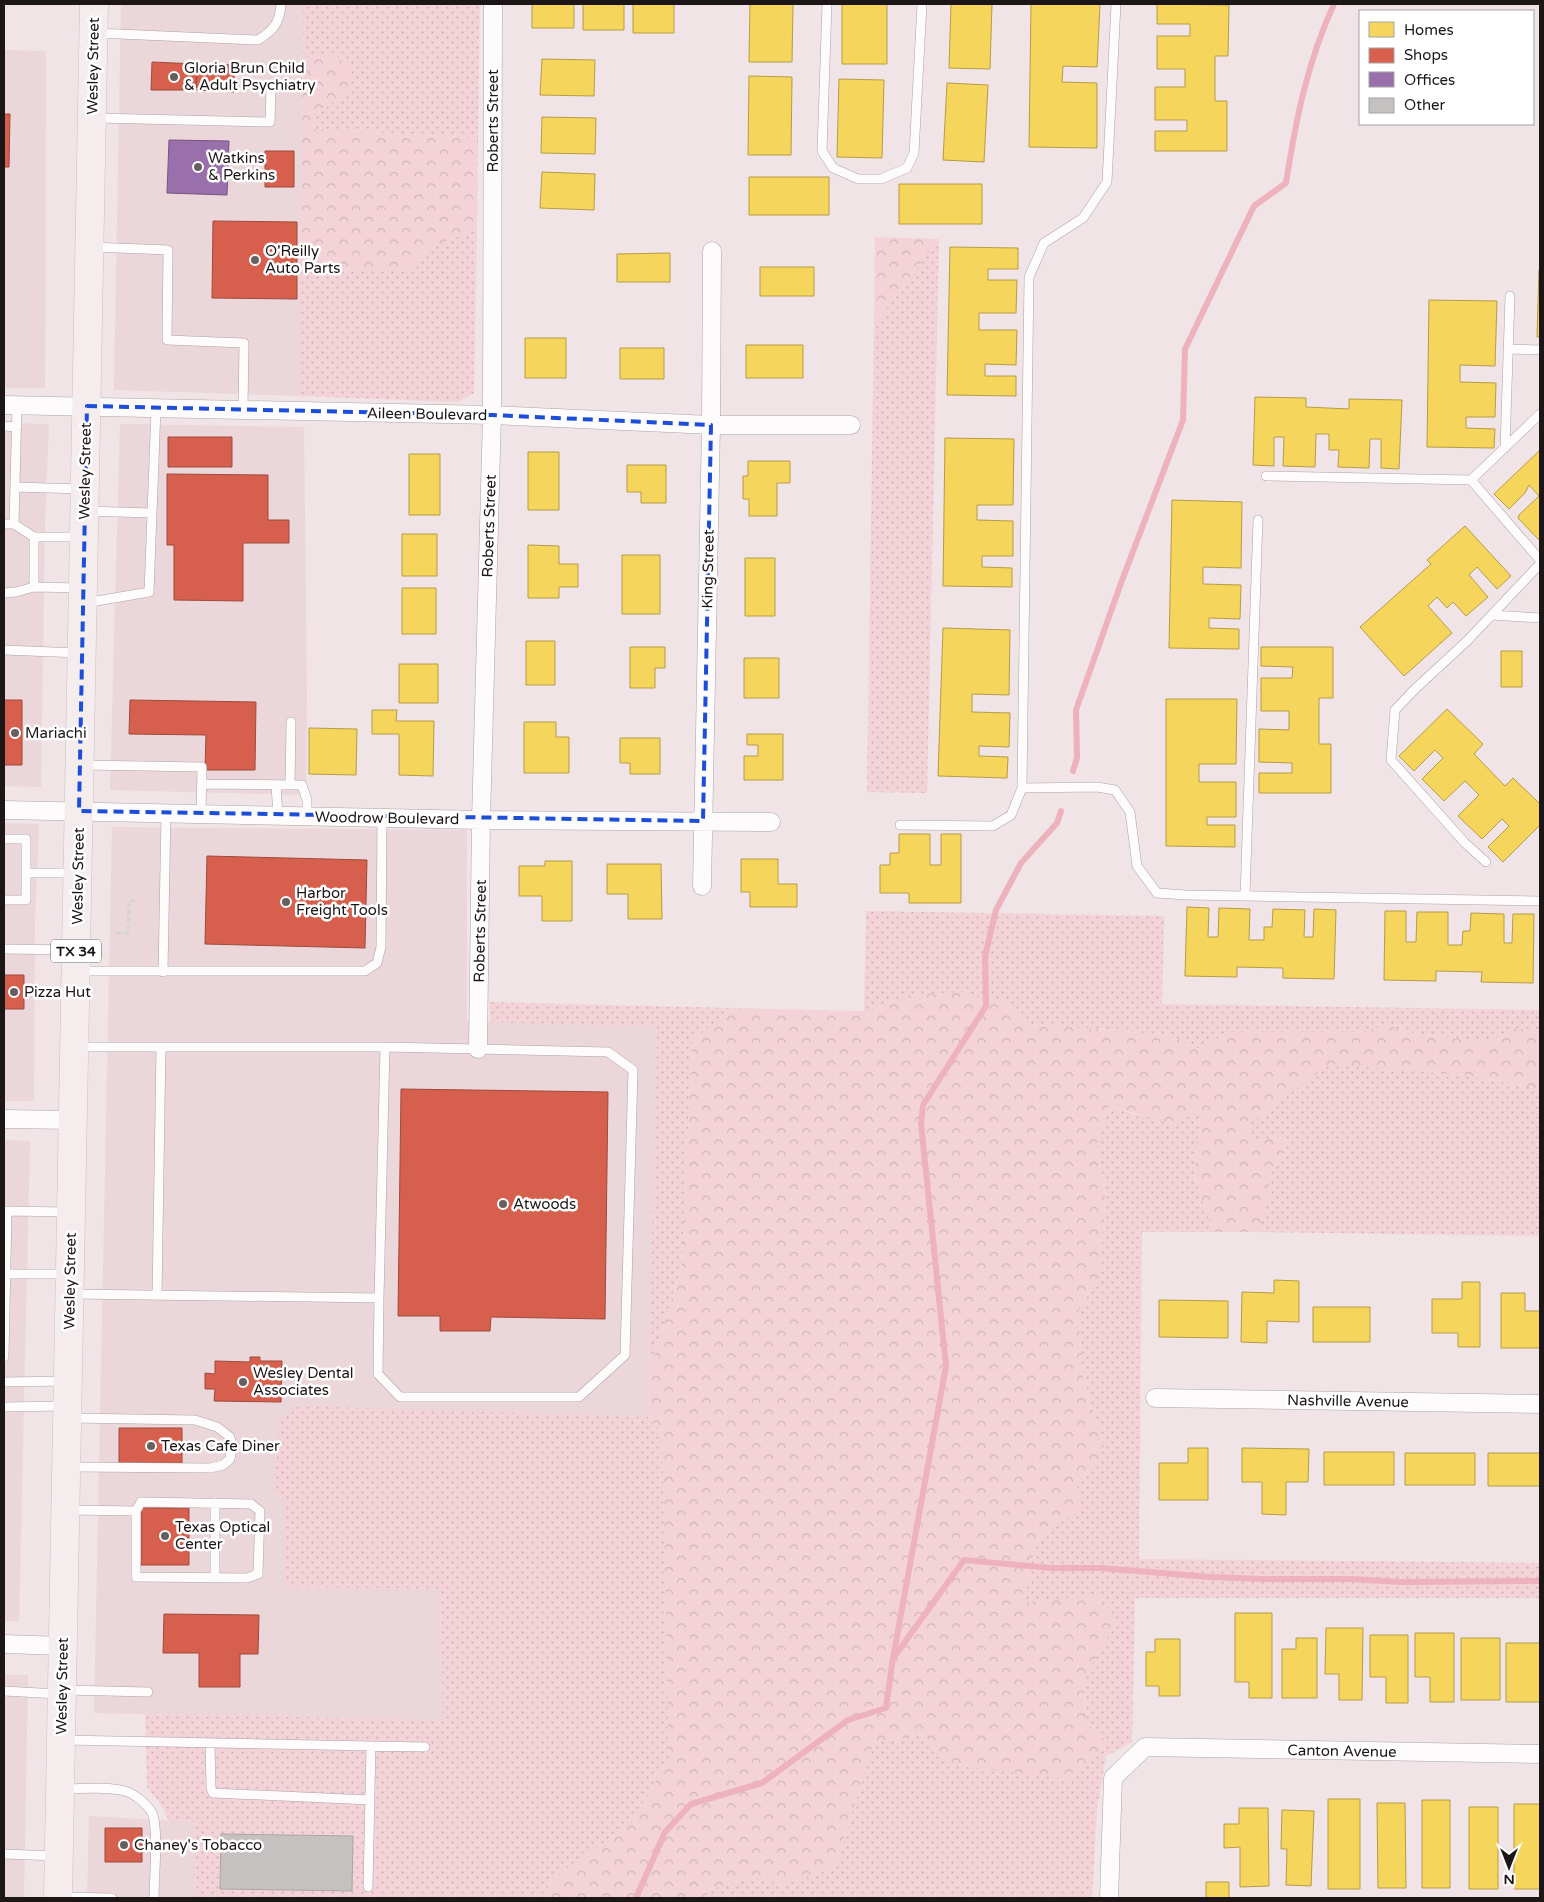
<svg xmlns="http://www.w3.org/2000/svg" width="1544" height="1902" viewBox="0 0 1544 1902" font-family="'Varela Round',sans-serif">
<style>
.built{fill:#ebd6d9}
.grass{fill:url(#grass-dots)}
.forest{fill:url(#forest-crowns)}
.homes{fill:#f6d55c;stroke:#b59c47}
.shops{fill:#d6604d;stroke:#9e4a3d}
.offices{fill:#9970ab;stroke:#74557f}
.lines{fill:none;stroke-linecap:round;stroke-linejoin:round}
.stream{stroke:#eeb2bc;stroke-width:6}
.building{fill:#c5c1c0;stroke:#aaa6a5}
.lane-casing{stroke:#aca3a5;stroke-width:10}
.street-casing{stroke:#aca3a5;stroke-width:19}
.primary-casing{stroke:#c8c2c3;stroke-width:29}
.path{stroke:#d6d3d3;stroke-width:3;stroke-dasharray:5 2.5;stroke-linecap:butt}
.lane{stroke:#fdfbfb;stroke-width:9}
.street{stroke:#fdfbfb;stroke-width:18}
.primary{stroke:#f5ecee;stroke-width:28}
.marked{fill:none;stroke:#1d4ed8;stroke-width:4;stroke-dasharray:10 6;stroke-linejoin:round}
.poi-dot{fill:#675e5f;stroke:#fff;stroke-width:2}
.labels{text-anchor:middle;stroke-width:5;stroke-linejoin:round;paint-order:stroke}
.shield{fill:#fff;stroke:#615c5d;stroke-width:1}
.shield-label{font-size:14px;font-weight:bold;fill:#1d1617}
.street-label{font-size:15px;fill:#1d1617;stroke:#fff}
.poi-label{font-size:15px;fill:#1d1617;stroke:#fff;text-anchor:start}
</style>
<defs>
<pattern id="grass-dots" width="8" height="8" patternUnits="userSpaceOnUse" patternTransform="scale(1.25)"><rect width="8" height="8" fill="#f3d3d8"/><path d="M2 2h.1M6 6h.1" fill="none" stroke="#d0b4b9" stroke-width="1.8" stroke-linecap="round"/></pattern>
<pattern id="forest-crowns" width="20" height="18" patternUnits="userSpaceOnUse" patternTransform="scale(1.25)"><rect width="20" height="18" fill="#f3d3d8"/><path d="M2 6a3 3 0 1 1 6 0M12 15a3 3 0 1 1 6 0" fill="none" stroke="#d0b4b9"/></pattern>
</defs>
<rect width="100%" height="100%" fill="#f0e4e6"/>
<path class="built" d="M121,4H303L299,396L114,390Z
M4,50L46,51L45,388H4Z
M4,423L49,424L45,519L41,787L4,786Z
M120,424L304,427L307,697L306,795L110,790Z
M4,823L39,824L35,918L34,1101H4Z
M112,827L467,830V1021L657,1027L648,1417L299,1407L274,1496L284,1497V1587L441,1589L443,1720L94,1713Z
M4,1140L30,1141L19,1621H4Z
M4,1675H28L24,1898H4Z
M89,1816L194,1822L196,1898H87Z"/>
<path class="grass" d="M303,4H480L478,138L313,129L315,113L352,91L333,53L303,58Z
M477,229L474,393L458,402L299,396L300,271L410,270L429,248Z
M939,239L927,793L867,792L874,325Z
M866,911L1164,916L1162,1004L1540,1010V1031L1514,1028L1488,1043L1400,1031L1390,1025L1359,1032H1227L1201,1050L1170,1035L1028,1024L1007,1002L864,1011Z
M489,1002L732,1008L692,1041L682,1266L649,1371L657,1027L490,1022Z
M1329,1063L1465,1075L1540,1089V1236L1257,1232L1269,1196V1178L1288,1141L1274,1136L1254,1143L1249,1124Z
M1109,1106L1136,1115L1201,1108L1194,1175L1213,1232H1142L1139,1559L1540,1563V1598H1135L1132,1742L1106,1756L1097,1809L1092,1898H707L708,1890L755,1877L782,1885L835,1868L874,1742L924,1735L951,1765L1107,1744L1087,1724L1083,1680L1116,1621L1100,1595L1023,1604L1036,1541L1081,1507L1076,1489L1104,1446L1083,1377L1078,1312L1101,1272L1105,1195L1097,1144Z
M299,1406L648,1417L662,1433L669,1757L631,1824L552,1879L543,1898H196L194,1822L169,1821L162,1806L147,1787L145,1714L443,1720L441,1589L284,1587V1497L274,1496L279,1420Z"/>
<path class="forest" d="M333,53L350,68L352,91L315,113L313,129L478,138L477,229L429,248L410,270L300,271L303,58Z
M875,237L939,239L874,325Z
M963,992L1007,1002L1028,1024L1170,1035L1201,1050L1227,1032H1359L1390,1025L1400,1031L1488,1043L1514,1028L1540,1031V1089L1465,1075L1329,1064L1249,1124L1254,1143L1274,1136L1288,1141L1269,1178V1196L1257,1232H1213L1194,1175L1201,1109L1174,1125L1109,1106L1097,1144L1105,1195L1101,1272L1078,1312L1083,1377L1104,1446L1076,1489L1082,1507L1036,1541L1023,1603L1100,1595L1117,1621L1083,1680L1087,1724L1108,1743L1068,1779L951,1765L924,1735L874,1742L835,1868L782,1885L755,1877L708,1890L707,1898H543L552,1879L631,1824L669,1757L662,1433L648,1417L649,1371L682,1266L692,1041L732,1008L864,1011L910,995Z"/>
<path class="homes" d="M532,4H574V28H532Z
M583,4H624V30H583Z
M633,4H674V33H633Z
M750,4H793L792,62H749Z
M842,4H887V64H842Z
M951,4H992L990,69L949,68Z
M1031,4H1100L1097,67L1063,66L1062,82L1097,83V148L1029,147Z
M1157,4L1229,5L1228,56H1215V101H1227V151H1155V131H1187V120H1155V87H1185V69H1157V36H1190V24H1157Z
M542,59L595,60L594,96L540,95Z
M749,76L792,77L791,155H748Z
M839,79L884,80L882,158L837,157Z
M947,83L988,85L984,162L943,160Z
M542,117L596,118L595,154L541,153Z
M542,172L595,174L594,210L540,208Z
M749,177H829V215H749Z
M899,184H982V224H899Z
M950,247L1018,248V269H988V280H1017L1016,313H979V330H1017L1016,365L985,364V376H1016V396L947,395Z
M670,253V282H617V254Z
M760,267H814V296H760Z
M1539,270H1540V337H1537Z
M1429,300L1497,301L1495,366L1460,365V382L1496,383L1495,417H1466V428L1495,429L1494,448L1427,447Z
M525,338H566V378H525Z
M746,345H803V378H746Z
M620,348H664V379H620Z
M1255,397L1306,398V407L1349,409V399L1402,400L1399,469L1381,468V439H1370L1369,468L1338,467L1339,450H1329V434H1316L1315,467L1283,466L1284,437H1274V466L1253,465Z
M945,438L1014,439L1013,505H977V520L1013,521V556H982V567L1012,568V587L943,586Z
M1540,450V539L1539,540L1518,518L1519,515L1539,496L1529,485L1525,493L1509,509L1494,494Z
M528,452H559V510H528Z
M409,454H440V515H409Z
M748,461H790V483H777V516H749V499H743V476H748Z
M627,465H666V503H641V492H627Z
M1172,500L1242,502L1241,568L1203,567V584L1241,585L1240,619L1209,618V628L1239,629V649L1169,648Z
M1465,526L1511,576L1497,589L1477,567L1469,575L1488,597L1466,616L1453,602L1447,608L1437,597L1428,606L1452,633L1404,676L1360,627L1431,564L1427,560Z
M402,534H437V576H402Z
M528,545L559,546V564H578V587H559V598H528Z
M622,555H660V614H622Z
M745,558H775V616H745Z
M402,588H436V634H402Z
M943,628L1010,630L1009,695L972,694V712L1010,713L1009,747L979,746V756L1008,757L1007,778L938,776Z
M526,641H555V685H526Z
M630,647H665V668H655V688H630Z
M1261,647H1333V698H1319V744H1331V793H1259V773H1292V763L1259,762V729L1289,730V711H1261V678H1292L1293,667L1261,666Z
M1501,651H1522V687H1501Z
M744,658H779V698H744Z
M399,664H438V703H399Z
M1166,699H1237L1236,764H1199V782H1236V817H1207V825H1235V847L1166,846Z
M1447,709L1483,744L1474,754L1505,786L1513,778L1540,804V825L1503,862L1488,847L1509,826L1502,819L1482,839L1458,816L1479,795L1465,781L1444,801L1422,779L1443,758L1435,750L1414,771L1399,756Z
M372,710H397L396,721H434L433,776L399,775V734H372Z
M524,722H556V737H569V773H524Z
M309,728L357,729L356,775L309,774Z
M747,734H783V780H744V756H758V745H747Z
M620,738H660V774H630V763H620Z
M899,834H930V865H941V834H961V903H909V893H880V865H890V853H899Z
M741,859H778V884H797V907H750V892H741Z
M545,861H572V921H542V896H519V866H545Z
M607,864H661L662,919H628V894H607Z
M1187,907L1209,908L1208,937H1218L1219,908L1250,909L1249,940H1264V927H1272L1273,909L1305,910L1304,937H1313L1314,909L1336,910L1334,979L1283,978V968L1237,967V977L1185,976Z
M1385,911H1406V942H1416L1417,912H1448V945H1462L1463,931H1470L1471,913L1504,914V943H1512L1513,914H1534L1533,983L1481,982L1482,972L1436,971V981L1384,980Z
M1274,1280L1299,1281V1322L1267,1321V1343L1241,1342L1242,1292L1274,1293Z
M1462,1282H1480V1347H1458V1333H1432V1299H1462Z
M1501,1293H1525V1311H1540V1348H1501Z
M1159,1300L1228,1301V1338L1159,1337Z
M1313,1307H1370V1342H1313Z
M1188,1448H1208V1500H1159V1463H1188Z
M1242,1448L1309,1449L1308,1482H1286V1515L1262,1514V1482H1242Z
M1324,1452H1394V1485H1324Z
M1405,1453H1475V1485H1405Z
M1488,1453H1540V1486H1488Z
M1235,1613H1272V1698H1249V1682H1235Z
M1326,1628H1363L1362,1700H1339V1674H1325Z
M1415,1633H1454V1702H1430V1677H1415Z
M1370,1635H1408V1703H1386V1677H1370Z
M1296,1638H1317V1698H1282V1649H1296Z
M1461,1638H1500V1700H1461Z
M1155,1639H1180V1696H1159V1686H1146V1652H1155Z
M1506,1643H1540V1702H1506Z
M1328,1799H1360V1889H1328Z
M1422,1800H1450V1888H1422Z
M1377,1803H1405L1406,1888H1378Z
M1514,1804H1540V1889H1514Z
M1469,1807H1498V1889H1469Z
M1239,1808H1268L1269,1886L1240,1887V1847L1224,1848V1824H1239Z
M1282,1810L1314,1811L1311,1886L1286,1885L1287,1849H1281Z
M1206,1882H1229V1898H1206Z"/>
<path class="shops" d="M152,62L197,64L196,90H151Z
M197,64L234,65V92L196,90Z
M4,114H10L9,167H4Z
M265,151H294V187H265Z
M213,221L297,222V299L212,298Z
M168,437H232V467H168Z
M167,474L268,475V520H289V543H243V601L174,600V545H167Z
M4,700H22V765H4Z
M130,700L256,702L255,770H205L206,735L129,734Z
M207,856L367,860L365,948L205,944Z
M4,975H24V1009H4Z
M401,1089L608,1092L605,1319L491,1317L490,1331H440V1316H398Z
M250,1357H260V1361H282L281,1402L214,1401L215,1389H205V1373L215,1374V1361L250,1362Z
M119,1428H182V1463H119Z
M141,1508H189V1565H141Z
M164,1614L259,1615L258,1654H240V1687H199V1653H163Z
M105,1828H142V1862H105Z"/>
<path class="offices" d="M169,140L229,141L227,195L167,193Z"/>
<g class="lines">
<path class="stream" d="M1073,771L1077,758L1076,710L1121,583L1183,420L1185,349L1254,206L1286,183C1296,119 1307,63 1334,4
M894,1657L964,1560L1051,1568H1101L1210,1577L1261,1579H1351L1401,1582L1540,1581
M636,1898L665,1832L691,1804L762,1783L848,1720L886,1708L893,1658L946,1366L921,1123L923,1105L986,1006L985,956L996,910L1021,863L1057,823L1061,811"/>
</g>
<path class="building" d="M221,1834L353,1836L352,1891L220,1889Z"/>
<g class="lines">
<g class="lane-casing">
<path id="lane" d="M827,4L822,151L833,168L858,179H881L907,168L914,153L922,4
M96,33L258,40C274,30 280,22 281,4
M95,118L270,122L271,87
M92,247L168,250L167,340L244,343L243,410
M1508,349L1540,350
M4,426L17,427
M1505,448L1510,296
M1266,476L1471,480L1540,414
M1471,480L1540,560
M15,487L82,489
M86,511L151,513
M4,524H14L34,537H81
M14,524L17,405
M34,537V587
M4,593L16,592L34,587L80,588
M85,603L149,592L156,408
M1492,615L1540,618
M4,650L79,653
M82,765L202,767L201,814
M202,784L302,785L307,800V816
M276,785L278,816
M290,785L291,722
M1022,788L1097,787L1115,790L1130,812L1137,866L1157,893L1186,895L1540,901
M900,825L993,826L1011,815L1022,788L1029,277L1044,243L1083,218L1107,182L1116,4
M4,839H26V900H4
M1486,862L1465,843L1391,760L1395,710L1415,689L1467,641L1540,564
M26,873H75
M1245,895L1258,520
M4,949L73,950
M78,971H365L377,963L381,947L382,818
M163,972L166,813
M4,1274H67
M72,1294L379,1298L385,1047H76
M157,1296L161,1047
M379,1298L378,1374L400,1397H579L625,1355L633,1070L608,1052L385,1047
M4,1357L7,1211L69,1212
M4,1382L66,1381
M4,1407L65,1406
M69,1467L210,1468L223,1465L230,1459L232,1446L230,1437L217,1427L195,1420L71,1418
M68,1510L136,1511V1577L247,1578L258,1574L260,1511L251,1504L141,1502L136,1511
M215,1578V1503
M65,1690L148,1692
M4,1691L58,1694
M63,1740L425,1747
M210,1743L211,1788L213,1793L370,1800
M63,1789C83,1789 106,1786 125,1791C135,1794 147,1804 152,1813C159,1828 154,1879 154,1898
M4,1854L56,1856
M368,1887L371,1746
M61,1897L112,1898"/>
</g>
<g class="street-casing">
<path id="street" d="M4,405L492,415L711,425H851
M4,810L481,820L771,822
M702,886L711,425L712,251
M478,1049L481,820L492,415L493,4
M4,1119L73,1120
M1155,1398L1540,1404
M4,1644L63,1646
M1109,1898L1113,1778L1145,1747L1540,1754"/>
</g>
<g class="primary-casing">
<path id="primary" d="M58,1898L94,4"/>
</g>
<path class="path" d="M116,933H128L129,901H135"/>
<use href="#lane" class="lane"/>
<use href="#street" class="street"/>
<use href="#primary" class="primary"/>
</g>
<path class="marked" d="M87,406L492,415L711,425L703,821L79,811Z"/>
<g class="poi-dot">
<circle cx="174" cy="77" r="5"/>
<circle cx="198" cy="167" r="5"/>
<circle cx="255" cy="260" r="5"/>
<circle cx="15" cy="733" r="5"/>
<circle cx="286" cy="902" r="5"/>
<circle cx="14" cy="992" r="5"/>
<circle cx="503" cy="1204" r="5"/>
<circle cx="243" cy="1382" r="5"/>
<circle cx="151" cy="1446" r="5"/>
<circle cx="165" cy="1536" r="5"/>
<circle cx="124" cy="1845" r="5"/>
</g>
<g class="labels">
<rect class="shield" x="51" y="939.5" width="50" height="23" rx="4"/>
<g class="shield-label">
<text x="76" y="956">TX 34</text>
</g>
<g class="street-label">
<text transform="translate(93 66) rotate(-89)" y="5">Wesley Street</text>
<text transform="translate(493 121) rotate(-90)" y="5">Roberts Street</text>
<text transform="translate(427 414) rotate(1)" y="5">Aileen Boulevard</text>
<text transform="translate(85 471) rotate(-89)" y="5">Wesley Street</text>
<text transform="translate(489 526) rotate(-88)" y="5">Roberts Street</text>
<text transform="translate(708 569) rotate(-89)" y="5">King Street</text>
<text transform="translate(387 818) rotate(1)" y="5">Woodrow Boulevard</text>
<text transform="translate(78 876) rotate(-89)" y="5">Wesley Street</text>
<text transform="translate(480 931) rotate(-89)" y="5">Roberts Street</text>
<text transform="translate(70 1281) rotate(-89)" y="5">Wesley Street</text>
<text transform="translate(1348 1401) rotate(1)" y="5">Nashville Avenue</text>
<text transform="translate(62 1686) rotate(-89)" y="5">Wesley Street</text>
<text transform="translate(1342 1751) rotate(1)" y="5">Canton Avenue</text>
</g>
<g class="poi-label">
<text x="184" y="73">Gloria Brun Child<tspan x="184" dy="17">&amp; Adult Psychiatry</tspan></text>
<text x="208" y="163">Watkins<tspan x="208" dy="17">&amp; Perkins</tspan></text>
<text x="265" y="256">O'Reilly<tspan x="265" dy="17">Auto Parts</tspan></text>
<text x="25" y="738">Mariachi</text>
<text x="296" y="898">Harbor<tspan x="296" dy="17">Freight Tools</tspan></text>
<text x="24" y="997">Pizza Hut</text>
<text x="513" y="1209">Atwoods</text>
<text x="253" y="1378">Wesley Dental<tspan x="253" dy="17">Associates</tspan></text>
<text x="161" y="1451">Texas Cafe Diner</text>
<text x="175" y="1532">Texas Optical<tspan x="175" dy="17">Center</tspan></text>
<text x="134" y="1850">Chaney's Tobacco</text>
</g>
</g>
<rect width="1544" height="1902" fill="none" stroke="#1d1617" stroke-width="10"/>
<rect x="1359" y="10" width="175" height="115" fill="#ffffff" stroke="#a5a2a2"/>
<rect x="1369" y="22" width="25" height="15" fill="#f6d55c" stroke="#a5a2a2"/>
<text x="1404" y="35" font-size="15" fill="#1d1617">Homes</text>
<rect x="1369" y="48" width="25" height="15" fill="#d6604d" stroke="#a5a2a2"/>
<text x="1404" y="60" font-size="15" fill="#1d1617">Shops</text>
<rect x="1369" y="72" width="25" height="15" fill="#9970ab" stroke="#a5a2a2"/>
<text x="1404" y="85" font-size="15" fill="#1d1617">Offices</text>
<rect x="1369" y="98" width="25" height="15" fill="#c5c1c0" stroke="#a5a2a2"/>
<text x="1404" y="110" font-size="15" fill="#1d1617">Other</text>
<g transform="translate(1509 1867) rotate(180)" stroke="#ffffff" stroke-width="4" paint-order="stroke">
<path d="M0-4L9 19L0 12L-9 19Z" fill="#1d1617"/>
<text y="-8" font-size="14" font-weight="bold" text-anchor="middle" fill="#1d1617">N</text>
</g>
</svg>
